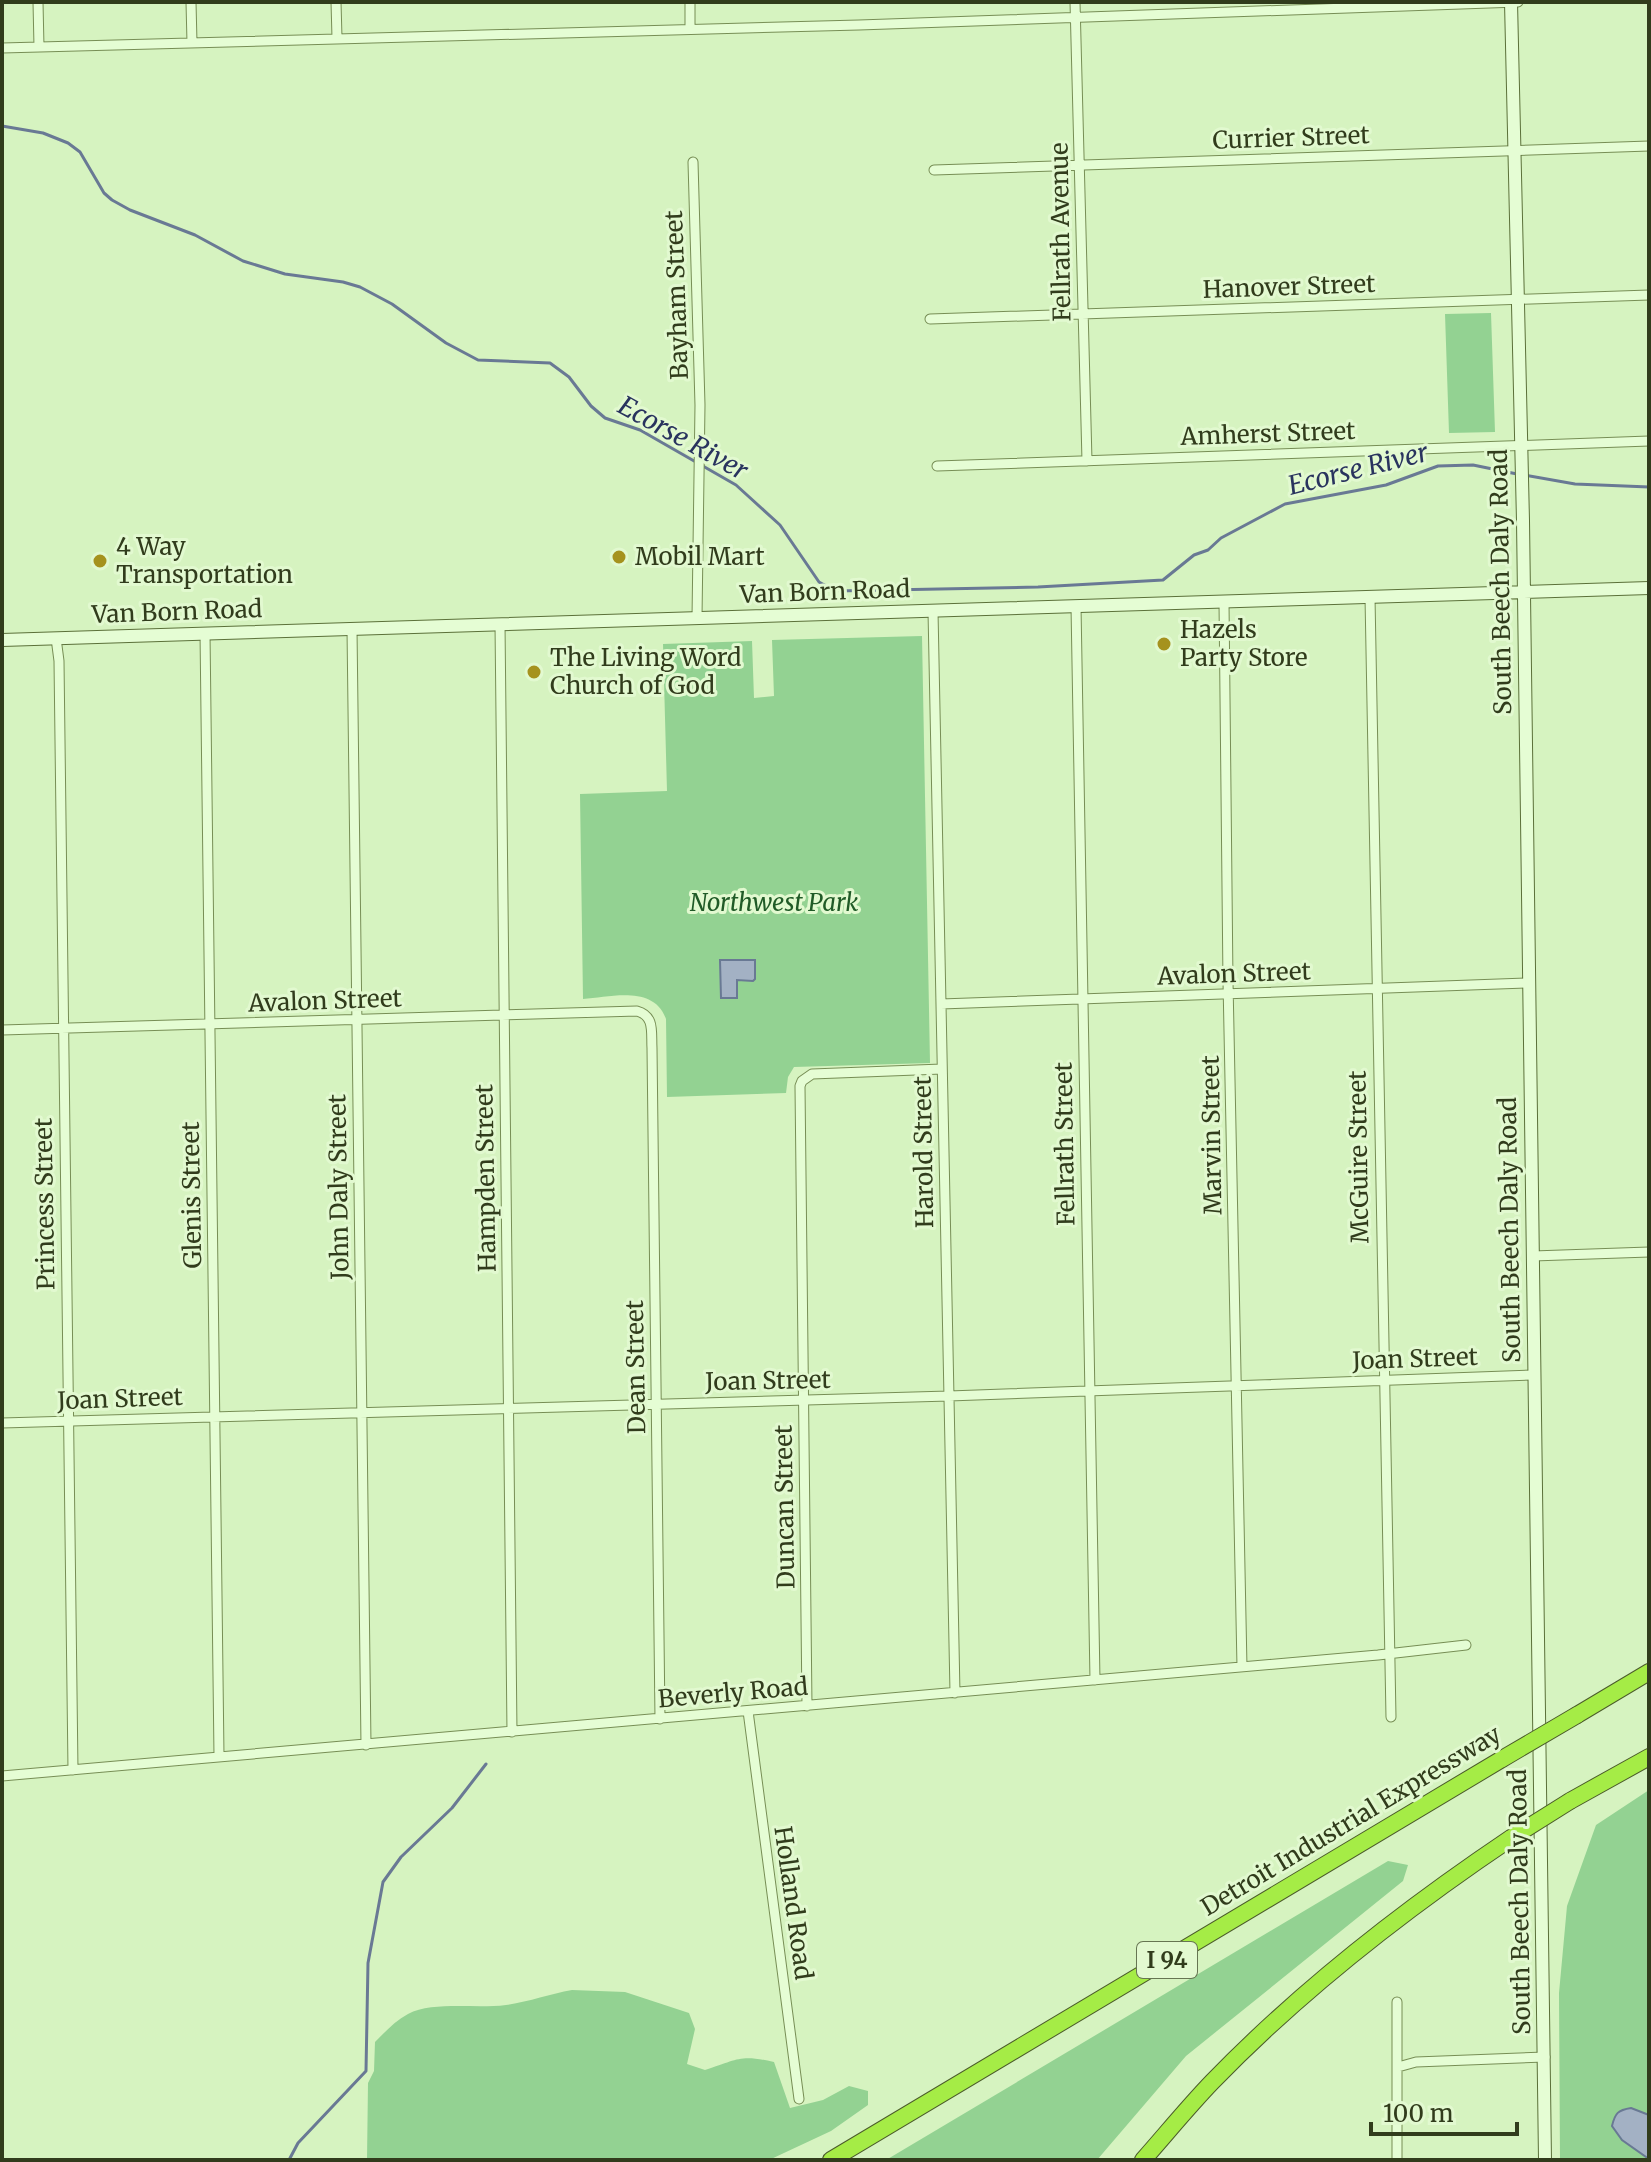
<svg xmlns="http://www.w3.org/2000/svg" width="1651" height="2162" viewBox="0 0 1651 2162" font-family="Merriweather,serif">
<style>
.green{fill:#93d292}
.water{fill:#a3b1c4;stroke:#697994;stroke-width:2}
.lines{fill:none;stroke-linecap:round;stroke-linejoin:round}
.stream{stroke:#697994;stroke-width:3}
.street-casing{stroke:#778e55;stroke-width:11}
.secondary-casing{stroke:#5b7039;stroke-width:14}
.highway-casing{stroke:#4b5b2a;stroke-width:18}
.street{stroke:#e5fdd4;stroke-width:9}
.secondary{stroke:#e5fdd4;stroke-width:12}
.highway{stroke:#a5ec46;stroke-width:16}
.highway-bridge-casing{stroke:#4b5b2a;stroke-width:18;stroke-linecap:butt}
.highway-bridge{stroke:#a5ec46;stroke-width:16}
.poi-dot{fill:#a5921e;stroke:#e2f9d0;stroke-width:3}
.labels{text-anchor:middle;stroke-width:6;stroke-linejoin:round;paint-order:stroke}
.shield{fill:#e2f9d0;stroke:#667552;stroke-width:2}
.shield-label{font-size:22px;font-weight:bold;fill:#313c1c}
.street-label{font-size:24px;fill:#313c1c;stroke:#e2f9d0}
.poi-label{font-size:24px;fill:#313c1c;stroke:#e2f9d0;text-anchor:start}
.park-label{font-size:24px;font-style:italic;fill:#205b27;stroke:#e2f9d0}
.water-label{font-size:26px;font-style:italic;fill:#29335e;stroke:#e2f9d0}
</style>
<rect width="100%" height="100%" fill="#d6f3c0"/>
<path class="green" d="M1491,313L1495,432L1449,433L1445,314Z
M922,636L930,1063L794,1067L788,1077L786,1093L667,1097L666,1019C654,985 611,997 583,999L580,794L667,791L663,644L752,641L754,698L774,696L772,640Z
M1649,1790V2160H1560L1559,1993L1567,1906L1596,1825Z
M1388,1861L1408,1865L1403,1881L1186,2056L1097,2160H886Z
M572,1990L625,1992L689,2013L695,2029L687,2064L705,2070C737,2060 739,2054 774,2062L790,2108L823,2100L849,2086L868,2091V2105L831,2131L769,2160H367L368,2083L374,2071L375,2042C385,2032 395,2021 408,2014C433,2001 476,2009 506,2005C528,2002 550,1994 572,1990Z"/>
<path class="water" d="M720,960H755V979L753,981L737,980V998H721Z
M1631,2108L1649,2115V2159L1622,2140L1612,2126C1615,2113 1618,2110 1631,2108Z"/>
<g class="lines">
<path class="stream" d="M2,126L43,133L68,143L80,152L104,193L112,200L130,210L195,235L243,261L285,274L343,282L360,287L392,304L446,343L478,360L550,363L569,377L591,406L605,418L640,430L736,485L780,525L819,582L835,591L1038,587L1163,580L1194,555L1208,550L1221,538L1285,504L1386,485L1438,466L1473,465L1517,474
M1524,475L1575,484L1649,487
M289,2160L298,2143L366,2071L368,1963L383,1882L401,1857L452,1808L486,1764"/>
<g class="street-casing">
<path id="street" d="M38,2L39,47
M191,2L192,43
M336,2L337,38
M690,2V29
M1075,2L1087,461
M2,48L859,25L1518,2
M693,162L700,405L697,618
M934,170L1649,146
M930,319L1649,295
M937,466L1649,441
M1370,597L1391,1717
M1224,602L1228,982L1242,1667
M1076,606L1095,1680
M933,611L955,1693
M500,624L512,1732
M352,629L366,1745
M205,633L219,1756
M56,638L59,661L73,1770
M941,1004L1529,983
M2,1030L637,1011C655,1016 651,1032 652,1048L660,1719
M1533,1256L1649,1252
M2,1423L949,1396L1534,1375
M807,1706L800,1086L802,1081L812,1074L942,1069
M748,1711L799,2099
M2,1776L1378,1655L1466,1645
M1398,2067L1416,2062L1545,2057
M1397,2160V2002"/>
</g>
<g class="secondary-casing">
<path id="secondary" d="M1511,2L1523,521L1545,2160
M2,640L1649,588"/>
</g>
<g class="highway-casing">
<path id="highway" d="M1577,1715L1649,1672
M1570,1801L1649,1757
M831,2160L1502,1759
M1143,2160C1166,2134 1188,2107 1212,2082C1302,1989 1404,1910 1511,1838"/>
</g>
<use href="#street" class="street"/>
<use href="#secondary" class="secondary"/>
<use href="#highway" class="highway"/>
<g class="highway-bridge-casing">
<path id="highway-bridge" d="M1502,1759L1577,1715
M1511,1838L1570,1801"/>
</g>
<use href="#highway-bridge" class="highway-bridge"/>
</g>
<g class="poi-dot">
<circle cx="619" cy="557" r="8"/>
<circle cx="100" cy="561" r="8"/>
<circle cx="1164" cy="644" r="8"/>
<circle cx="534" cy="672" r="8"/>
</g>
<g class="labels">
<rect class="shield" x="1137" y="1942" width="60" height="36" rx="6"/>
<g class="shield-label">
<text x="1167" y="1968">I 94</text>
</g>
<g class="street-label">
<text transform="translate(1291 138) rotate(-2)" y="8">Currier Street</text>
<text transform="translate(1061 232) rotate(-91)" y="8">Fellrath Avenue</text>
<text transform="translate(1289 287) rotate(-2)" y="8">Hanover Street</text>
<text transform="translate(677 295) rotate(-92)" y="8">Bayham Street</text>
<text transform="translate(1268 434) rotate(-2)" y="8">Amherst Street</text>
<text transform="translate(1501 582) rotate(-91)" y="8">South Beech Daly Road</text>
<text transform="translate(825 592) rotate(-2)" y="8">Van Born Road</text>
<text transform="translate(177 612) rotate(-2)" y="8">Van Born Road</text>
<text transform="translate(1234 974) rotate(-2)" y="8">Avalon Street</text>
<text transform="translate(325 1001) rotate(-2)" y="8">Avalon Street</text>
<text transform="translate(1212 1135) rotate(-91)" y="8">Marvin Street</text>
<text transform="translate(1065 1144) rotate(-91)" y="8">Fellrath Street</text>
<text transform="translate(924 1152) rotate(-91)" y="8">Harold Street</text>
<text transform="translate(1359 1157) rotate(-91)" y="8">McGuire Street</text>
<text transform="translate(486 1178) rotate(-91)" y="8">Hampden Street</text>
<text transform="translate(339 1187) rotate(-91)" y="8">John Daly Street</text>
<text transform="translate(192 1195) rotate(-91)" y="8">Glenis Street</text>
<text transform="translate(45 1204) rotate(-91)" y="8">Princess Street</text>
<text transform="translate(1510 1230) rotate(-91)" y="8">South Beech Daly Road</text>
<text transform="translate(1415 1359) rotate(-2)" y="8">Joan Street</text>
<text transform="translate(636 1367) rotate(-91)" y="8">Dean Street</text>
<text transform="translate(768 1381) rotate(-1)" y="8">Joan Street</text>
<text transform="translate(120 1399) rotate(-2)" y="8">Joan Street</text>
<text transform="translate(785 1507) rotate(-91)" y="8">Duncan Street</text>
<text transform="translate(733 1693) rotate(-5)" y="8">Beverly Road</text>
<text transform="translate(1351 1821) rotate(-31)" y="8">Detroit Industrial Expressway</text>
<text transform="translate(1520 1902) rotate(-91)" y="8">South Beech Daly Road</text>
<text transform="translate(793 1903) rotate(82)" y="8">Holland Road</text>
</g>
<g class="poi-label">
<text x="116" y="555">4 Way<tspan x="116" dy="28">Transportation</tspan></text>
<text x="635" y="565">Mobil Mart</text>
<text x="1180" y="638">Hazels<tspan x="1180" dy="28">Party Store</tspan></text>
<text x="550" y="666">The Living Word<tspan x="550" dy="28">Church of God</tspan></text>
</g>
<g class="park-label">
<text x="774" y="911">Northwest Park</text>
</g>
<g class="water-label">
<text transform="translate(683 438) rotate(29)" y="9">Ecorse River</text>
<text transform="translate(1358 469) rotate(-14)" y="9">Ecorse River</text>
</g>
</g>
<rect width="1651" height="2162" fill="none" stroke="#313c1c" stroke-width="8"/>
<path d="M1371 2122v12h146v-12" fill="none" stroke="#313c1c" stroke-width="4"/>
<text x="1383" y="2122" font-size="24" fill="#313c1c" stroke="#e2f9d0" stroke-width="6" paint-order="stroke">100 m</text>
</svg>
